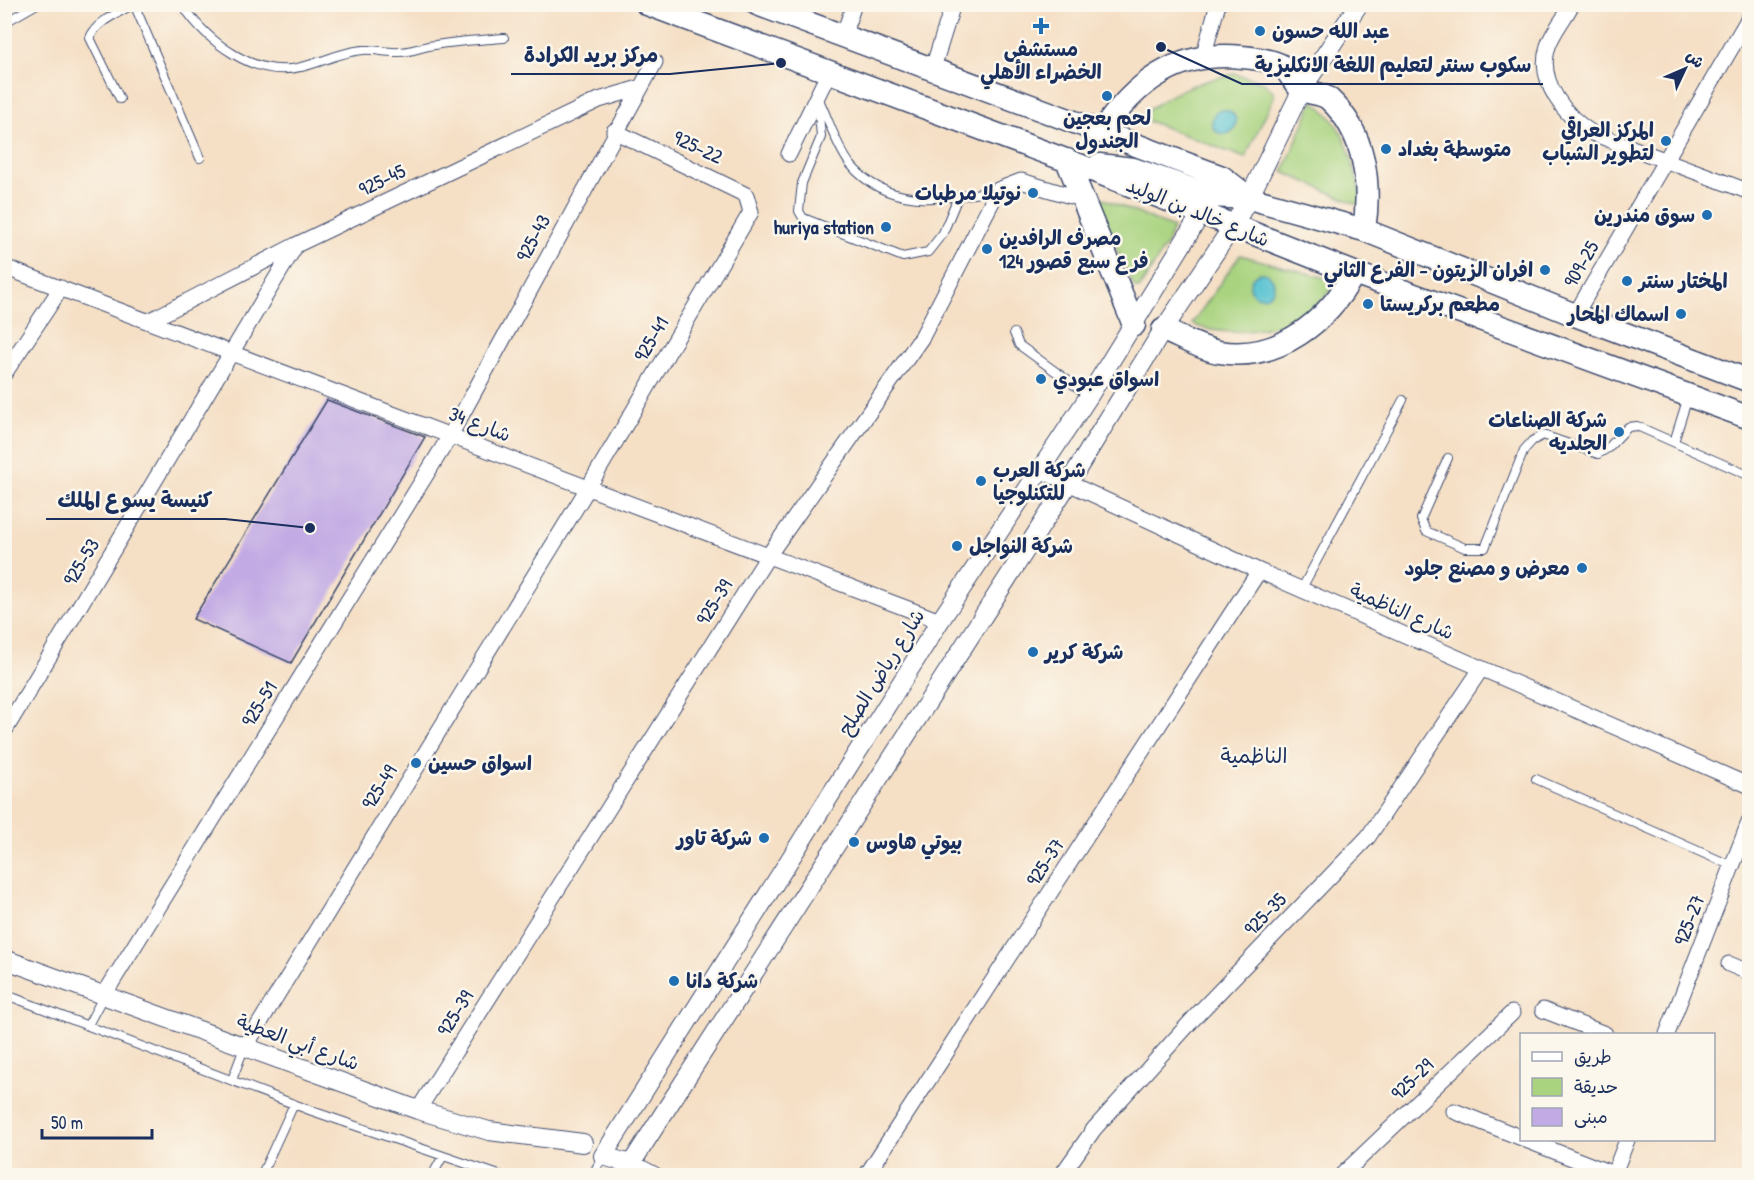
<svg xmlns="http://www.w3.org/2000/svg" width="1754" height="1180" viewBox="0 0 1754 1180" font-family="'Patrick Hand','Playpen Sans Arabic',sans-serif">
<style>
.green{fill:#a9d37f;stroke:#62816e;stroke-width:1.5}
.water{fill:#57c2d1;stroke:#397898;stroke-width:1.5}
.building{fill:#c2abe4}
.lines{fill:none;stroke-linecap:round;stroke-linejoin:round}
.service-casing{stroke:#3c496d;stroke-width:10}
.minor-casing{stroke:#3c496d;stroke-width:17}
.tertiary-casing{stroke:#3c496d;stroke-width:20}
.primary-casing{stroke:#3c496d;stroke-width:25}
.service{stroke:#fff;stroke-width:8}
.minor{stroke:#fff;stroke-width:15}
.tertiary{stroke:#fff;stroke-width:18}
.primary{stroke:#fff;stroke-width:22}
.poi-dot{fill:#1f6fb2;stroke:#fbf7ec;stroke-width:2}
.labels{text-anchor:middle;stroke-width:5;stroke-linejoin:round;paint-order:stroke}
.poi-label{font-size:20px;font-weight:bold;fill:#1b2f5e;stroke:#fbf7ec;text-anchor:start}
.street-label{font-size:20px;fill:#1b2f5e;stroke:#fbf7ec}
.neighbourhood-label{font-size:21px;fill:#1b2f5e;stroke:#fbf7ec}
.leader{fill:none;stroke:#1b2f5e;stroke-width:2}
.callout-dot{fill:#1b2f5e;stroke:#fbf7ec;stroke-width:2}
.callout-label{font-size:21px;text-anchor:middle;font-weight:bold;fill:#1b2f5e;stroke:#fbf7ec;stroke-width:5;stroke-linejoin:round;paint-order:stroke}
</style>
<rect width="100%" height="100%" fill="#fbf7ec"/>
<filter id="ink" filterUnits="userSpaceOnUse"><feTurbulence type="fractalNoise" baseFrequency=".0167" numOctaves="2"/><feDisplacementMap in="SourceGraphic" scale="12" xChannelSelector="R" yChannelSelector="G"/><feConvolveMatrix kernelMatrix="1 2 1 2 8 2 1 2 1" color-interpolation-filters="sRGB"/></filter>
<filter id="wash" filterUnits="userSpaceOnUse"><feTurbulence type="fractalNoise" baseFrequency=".008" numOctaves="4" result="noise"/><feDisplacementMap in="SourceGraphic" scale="24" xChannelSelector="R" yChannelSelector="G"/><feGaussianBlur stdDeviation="1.35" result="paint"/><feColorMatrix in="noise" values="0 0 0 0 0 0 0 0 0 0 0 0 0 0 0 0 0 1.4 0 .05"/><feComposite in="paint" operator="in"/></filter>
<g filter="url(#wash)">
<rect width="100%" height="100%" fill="#f5dfc5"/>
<path class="green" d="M1235,74L1261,81L1273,91L1274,97L1245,158L1140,118C1166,92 1200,81 1235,74Z
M1313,101C1349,126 1354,168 1363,207L1283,172Z
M1092,194L1173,228L1167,244L1139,289L1134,287Z
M1240,255L1340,282C1326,296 1310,312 1292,320C1263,332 1221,337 1192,324Z"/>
<path class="water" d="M1212 122a12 12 0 1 1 24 0a12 12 0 1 1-24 0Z
M1250 285a12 12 0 1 1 24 0a12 12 0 1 1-24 0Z"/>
<g id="blocks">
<path class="building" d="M327,400L425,437L291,663L193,619Z"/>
</g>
</g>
<g filter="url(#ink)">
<use href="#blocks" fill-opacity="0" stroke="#3c496d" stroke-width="1.5"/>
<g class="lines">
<g class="service-casing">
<path id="service" d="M134,4L200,158
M182,4C206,41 255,79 301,67C323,62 340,52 363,50C375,49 387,53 399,52C412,52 423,46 435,45C458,41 481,40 504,38
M4,23L37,4
M120,99L90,38C96,21 119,13 134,4
M818,102L821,137L802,183L799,211L803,218L903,257L928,252L943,233L958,197
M820,102C829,121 837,147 850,164C889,211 945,199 997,190
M1014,333L1019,345L1026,350L1089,396
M1674,442L1688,397
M1448,458L1421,519L1426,531L1465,548H1485L1524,450L1532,441L1543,435L1598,454L1608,448L1628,427L1637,426L1750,476
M1301,590L1403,400
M1536,779L1732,866
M4,994L312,1111L502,1176
M88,1025L104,995
M232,1080L244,1048
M261,1176L294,1104
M432,1176L443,1156
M592,1176L603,1156"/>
</g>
<g class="minor-casing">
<path id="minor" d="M1572,4C1565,18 1550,35 1547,50C1538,83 1567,118 1592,133L1750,192
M843,37L854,4
M1203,57L1218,4
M932,71L953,4
M789,154L829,72
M4,267L940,621
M1575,315L1750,16
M149,321L296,245L599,100L639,88
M4,374L61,288
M1040,470L1259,571L1750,786
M4,732L296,245
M1729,964L1750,973
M104,995L450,436L655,62
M1543,1010L1605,1034
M1667,1034L1750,820
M245,1047L588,488L751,212L746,195L614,131
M418,1110L768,556L922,337L998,190L1021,181L1081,199
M1454,1111L1522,1138
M1526,1140L1613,1174
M866,1176L1259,571
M1061,1176L1094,1129L1196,1016L1368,837L1481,669
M1341,1176L1512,1013
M1613,1176L1627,1140"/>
</g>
<g class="tertiary-casing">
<path id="tertiary" d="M4,959L418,1110L489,1131L583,1143
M631,1164L1068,484L1163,330L1233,226L1249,198L1302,89L1359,4
M654,1176L631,1164L603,1156L940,621L1089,396L1201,214"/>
</g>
<g class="primary-casing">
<path id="primary" d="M647,4L1079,165L1354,273L1750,418
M757,4L1222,177L1249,198L1364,230L1575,315L1750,381
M1102,132C1135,82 1179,50 1242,57C1254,58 1272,60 1282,66C1290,72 1294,85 1303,90C1311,94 1322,93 1329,99C1366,133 1371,184 1364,230
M1067,160L1134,325
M1099,165L1133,169L1211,196L1249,198
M1163,330C1181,337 1201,349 1219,352C1278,362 1328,321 1354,273"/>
</g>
<use href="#service" class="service"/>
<use href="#minor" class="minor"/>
<use href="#tertiary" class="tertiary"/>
<use href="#primary" class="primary"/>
</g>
</g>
<g class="poi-dot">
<path d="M1038 17h6v6h6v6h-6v6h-6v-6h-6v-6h6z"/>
<circle cx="1260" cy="31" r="6"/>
<circle cx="1107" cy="96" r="6"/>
<circle cx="1666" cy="141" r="6"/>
<circle cx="1386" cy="149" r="6"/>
<circle cx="1033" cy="193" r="6"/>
<circle cx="1707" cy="215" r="6"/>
<circle cx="886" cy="227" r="6"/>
<circle cx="987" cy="249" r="6"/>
<circle cx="1545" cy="270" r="6"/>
<circle cx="1627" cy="281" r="6"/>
<circle cx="1368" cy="304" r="6"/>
<circle cx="1681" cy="314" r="6"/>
<circle cx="1041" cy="379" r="6"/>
<circle cx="1619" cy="432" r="6"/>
<circle cx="981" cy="481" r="6"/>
<circle cx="957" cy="546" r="6"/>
<circle cx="1582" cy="568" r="6"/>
<circle cx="1033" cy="652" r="6"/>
<circle cx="416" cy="763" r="6"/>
<circle cx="764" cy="838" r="6"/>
<circle cx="854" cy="842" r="6"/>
<circle cx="674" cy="981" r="6"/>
</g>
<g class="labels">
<g class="poi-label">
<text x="1272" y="38">عبد الله حسون</text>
<text x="1041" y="56" text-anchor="middle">مستشفى<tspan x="1041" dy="23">الخضراء الأهلي</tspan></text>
<text x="1107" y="125" text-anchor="middle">لحم بعجين<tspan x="1107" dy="23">الجندول</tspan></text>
<text x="1654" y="137" text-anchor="end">المركز العراقي<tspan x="1654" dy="23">لتطوير الشباب</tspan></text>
<text x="1398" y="156">متوسطة بغداد</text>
<text x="1021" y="200" text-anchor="end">نوتيلا مرطبات</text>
<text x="1695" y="222" text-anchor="end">سوق مندرين</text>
<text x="874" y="234" text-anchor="end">huriya station</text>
<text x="999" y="245">مصرف الرافدين<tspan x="999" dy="23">فرع سبع قصور 124</tspan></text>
<text x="1533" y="277" text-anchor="end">افران الزيتون - الفرع الثاني</text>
<text x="1639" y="288">المختار سنتر</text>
<text x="1380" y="311">مطعم بركريستا</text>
<text x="1669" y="321" text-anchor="end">اسماك المحار</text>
<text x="1053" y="386">اسواق عبودي</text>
<text x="1607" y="427" text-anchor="end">شركة الصناعات<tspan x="1607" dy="23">الجلديه</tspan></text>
<text x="993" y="477">شركة العرب<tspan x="993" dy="23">للتكنلوجيا</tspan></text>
<text x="969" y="553">شركة النواجل</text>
<text x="1570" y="575" text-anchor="end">معرض و مصنع جلود</text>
<text x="1045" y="659">شركة كرير</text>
<text x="428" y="770">اسواق حسين</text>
<text x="752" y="845" text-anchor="end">شركة تاور</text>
<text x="866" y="849">بيوتي هاوس</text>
<text x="686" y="988">شركة دانا</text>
</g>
<g class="street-label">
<text transform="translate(698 147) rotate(25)" y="7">925-22</text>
<text transform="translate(382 180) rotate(-26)" y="7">925-45</text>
<text transform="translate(1198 212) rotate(22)" y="7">شارع خالد بن الوليد</text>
<text transform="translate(533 238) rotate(-62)" y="7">925-43</text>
<text transform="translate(1581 264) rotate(-60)" y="7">909-25</text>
<text transform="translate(651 339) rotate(-59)" y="7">925-41</text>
<text transform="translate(480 424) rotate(21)" y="7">شارع 34</text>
<text transform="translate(81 562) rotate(-59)" y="7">925-53</text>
<text transform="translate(714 602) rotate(-58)" y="7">925-39</text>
<text transform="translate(1402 611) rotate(24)" y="7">شارع الناظمية</text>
<text transform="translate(881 672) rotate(-58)" y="7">شارع رياض الصلح</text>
<text transform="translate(259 704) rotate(-58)" y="7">925-51</text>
<text transform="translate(379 787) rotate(-58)" y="7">925-49</text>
<text transform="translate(1045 862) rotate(-57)" y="7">925-37</text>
<text transform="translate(1265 914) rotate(-46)" y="7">925-35</text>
<text transform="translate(1689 920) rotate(-69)" y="7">925-27</text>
<text transform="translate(455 1013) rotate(-58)" y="7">925-39</text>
<text transform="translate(298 1042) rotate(20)" y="7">شارع أبي العطية</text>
<text transform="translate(1412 1079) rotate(-44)" y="7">925-29</text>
</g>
<g class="neighbourhood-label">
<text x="1254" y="763">الناظمية</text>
</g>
</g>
<path class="leader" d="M781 63L670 74H511M1161 47L1242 84H1543M310 528L225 519H46"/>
<g class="callout-dot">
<circle cx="781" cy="63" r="6"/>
<circle cx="1161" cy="47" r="6"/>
<circle cx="310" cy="528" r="6"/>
</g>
<g class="callout-label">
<text x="591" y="62">مركز بريد الكرادة</text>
<text x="1393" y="72">سكوب سنتر لتعليم اللغة الانكليزية</text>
<text x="135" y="507">كنيسة يسوع الملك</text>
</g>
<rect width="1754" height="1180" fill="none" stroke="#fbf7ec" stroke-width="24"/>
<rect x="1520" y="1033" width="195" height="108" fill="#fbf7ec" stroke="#a1a7b3" stroke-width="1.5"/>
<rect x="1532" y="1052" width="30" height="9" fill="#ffffff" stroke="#a1a7b3" stroke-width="1.5"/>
<text x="1574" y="1063" font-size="18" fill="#1b2f5e">طريق</text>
<rect x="1532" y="1078" width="30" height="18" fill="#a9d37f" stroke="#a1a7b3" stroke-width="1.5"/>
<text x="1574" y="1093" font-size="18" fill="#1b2f5e">حديقة</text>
<rect x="1532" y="1108" width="30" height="18" fill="#c2abe4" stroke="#a1a7b3" stroke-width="1.5"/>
<text x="1574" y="1123" font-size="18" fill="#1b2f5e">مبنى</text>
<g transform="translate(1685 69) rotate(46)" stroke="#fbf7ec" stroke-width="4.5" paint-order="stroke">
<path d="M0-4.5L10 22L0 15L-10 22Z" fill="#1b2f5e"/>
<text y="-9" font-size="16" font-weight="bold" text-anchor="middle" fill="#1b2f5e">ش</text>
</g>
<path d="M42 1129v9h110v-9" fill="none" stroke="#1b2f5e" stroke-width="3"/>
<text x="51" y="1129" font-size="18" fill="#1b2f5e" stroke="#fbf7ec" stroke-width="4.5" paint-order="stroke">50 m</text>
</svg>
